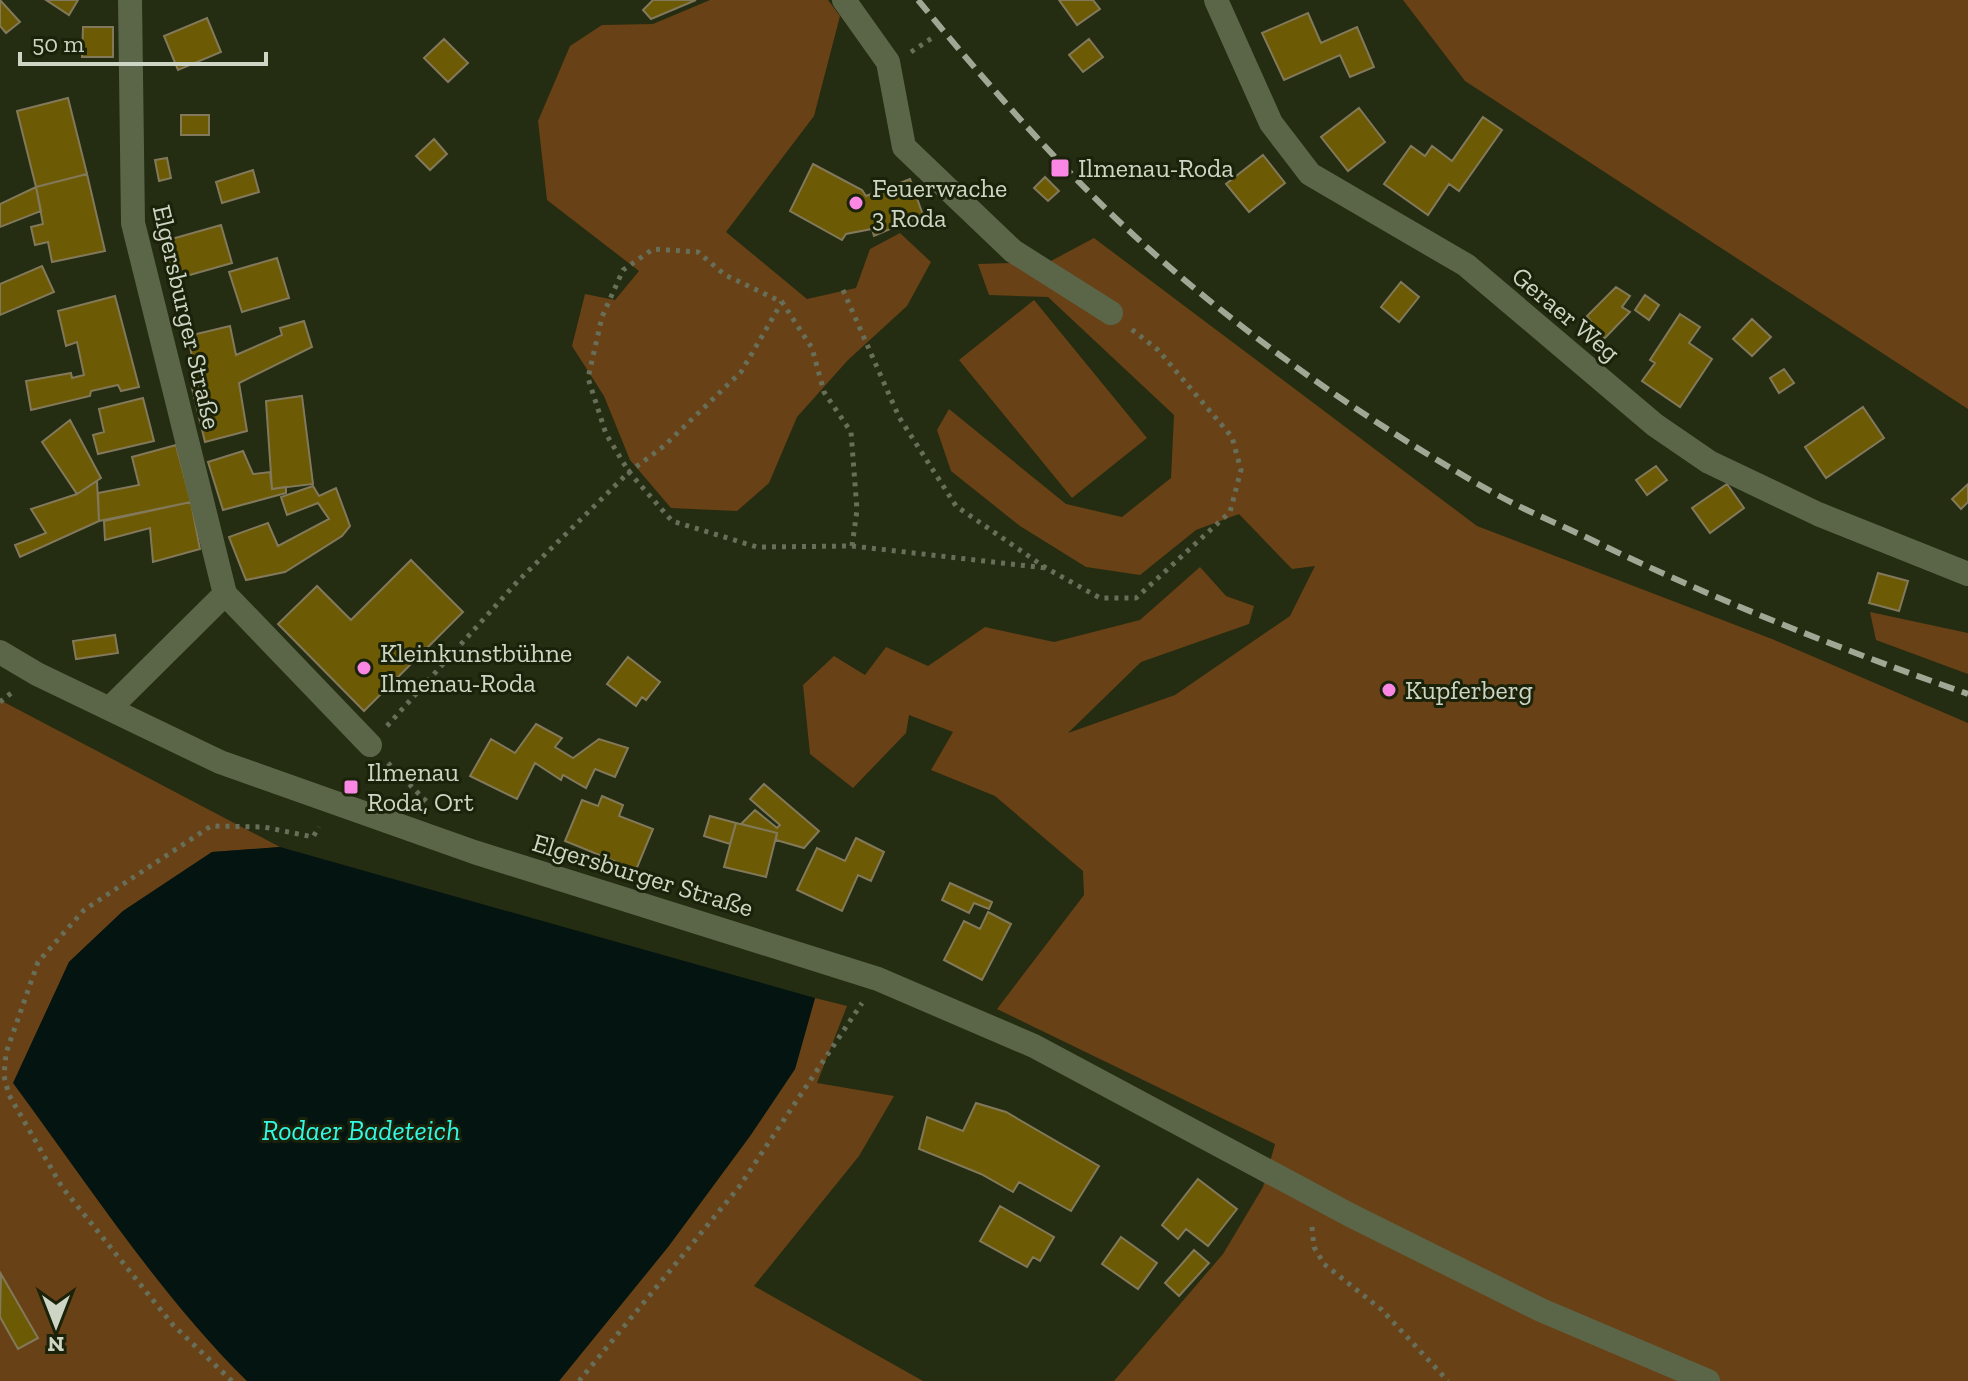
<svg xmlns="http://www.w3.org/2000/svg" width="1968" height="1381" viewBox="0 0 1968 1381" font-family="'Zilla Slab',serif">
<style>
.green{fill:#694116}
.water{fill:#041411}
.building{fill:#6d5a05;stroke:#82795b;stroke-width:2}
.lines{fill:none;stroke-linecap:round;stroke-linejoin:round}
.path{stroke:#676f59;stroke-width:5;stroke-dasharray:4 6;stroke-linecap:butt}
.minor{stroke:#5b6649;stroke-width:24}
.rail{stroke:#a0a795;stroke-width:6;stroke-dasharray:16 8;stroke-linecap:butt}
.poi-dot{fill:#fb87e5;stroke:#1a2209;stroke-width:3}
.labels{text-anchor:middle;stroke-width:6;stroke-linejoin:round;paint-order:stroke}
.poi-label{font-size:26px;fill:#ced5c5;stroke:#1a2209;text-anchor:start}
.street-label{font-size:26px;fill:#ced5c5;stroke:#1a2209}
.water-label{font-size:28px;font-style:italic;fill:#32f8e4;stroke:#1a2209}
</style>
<rect width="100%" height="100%" fill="#242c12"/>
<path class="green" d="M710,0H828L840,16L814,116L726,232L807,299L856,288L870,249L900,233L931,262L907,306L848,360L797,417L769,483L737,511L671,508L630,460L604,396L572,346L585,294L615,300L639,271L547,200L538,121L570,46L602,25L653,24Z
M1403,0H1968V409L1465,81Z
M1094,238L1477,526L1772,639L1968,723V1381H1114L1223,1254L1263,1187L1275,1144L997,1009L1084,895L1083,871L995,796L931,770L953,732L909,715L906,733L853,788L810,754L803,685L834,656L865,675L886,647L928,666L985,627L1054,642L1140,620L1200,567L1226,596L1254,606L1249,624L1141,662L1068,733L1175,695L1290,616L1315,566L1292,569L1239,514L1196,530L1140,575L1086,567L1020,526L951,471L937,430L949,409L1066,504L1122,517L1171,478L1174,415L1048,297L989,295L978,264L1049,262Z
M1034,300L1147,438L1072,498L959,360Z
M1870,612L1968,633V674L1876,640Z
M0,700L280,847L212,852L123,911L69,962L14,1083C88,1184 158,1293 247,1381H0Z
M815,998L847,1006L817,1083L894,1096L859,1156L754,1286L923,1381H559L668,1247L750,1136L795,1069Z"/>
<path class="water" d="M280,847L815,998L795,1069L750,1136L668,1247L559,1381H247C158,1293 88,1184 13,1083L69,962L123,911L212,852Z"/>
<path class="building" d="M0,0L20,22L6,33L0,26Z
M46,0H78L69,15Z
M653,0H696L651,19L643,10Z
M1059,0H1093L1100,9L1077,25Z
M1308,13L1321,43L1357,27L1374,67L1350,77L1340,55L1284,80L1262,33Z
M207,18L221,52L178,70L164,36Z
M83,27H113V57H82Z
M444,39L468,63L448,82L424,58Z
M1089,39L1103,57L1083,72L1069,55Z
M68,98L87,174L36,187L17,111Z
M1359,108L1385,142L1348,171L1321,137Z
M181,115H209V135H181Z
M1483,117L1502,130L1459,191L1449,184L1428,215L1384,184L1411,146L1425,156L1432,146L1452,161Z
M434,139L447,154L430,170L416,156Z
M1263,155L1285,183L1249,212L1226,184Z
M167,158L171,178L159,181L155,160Z
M813,164L862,190L866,196L910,179L923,215L874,236L872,229L846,234L842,240L790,211Z
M253,170L259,192L222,203L216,182Z
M87,174L105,251L52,262L48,242L35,245L31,227L43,224L36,187Z
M1045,177L1059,191L1048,201L1034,188Z
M36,187L41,211L0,227V204Z
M221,225L232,263L172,280L161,242Z
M277,258L289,298L242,312L229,272Z
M42,266L54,292L0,315V284Z
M1401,282L1419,297L1399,322L1381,307Z
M1616,287L1630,296L1622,307L1630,312L1604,339L1587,316Z
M1645,295L1659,305L1649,320L1635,310Z
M115,296L139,387L121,391L118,385L91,391L90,396L31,410L26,381L71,373L72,378L84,375L77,342L66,346L58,311Z
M1680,314L1700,327L1689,343L1712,359L1680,407L1642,381L1655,363L1650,360Z
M1752,319L1771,337L1752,356L1733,339Z
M304,321L312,347L239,383L247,431L205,442L192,388L198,387L188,336L230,326L236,355L282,335L280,328Z
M1784,369L1794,383L1779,393L1770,378Z
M302,396L313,484L272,489L266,401Z
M143,398L154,441L98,454L93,435L104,432L99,409Z
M1863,407L1884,438L1826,478L1805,447Z
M70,420L101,478L77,494L42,442Z
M176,445L191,502L99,521L98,493L139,485L132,457Z
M243,451L253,474L270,472L272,489L286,487V493L223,510L208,462Z
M1656,466L1667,480L1647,495L1636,480Z
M97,481L99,521L20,557L15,545L46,533L31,509L77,494Z
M1727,484L1744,508L1710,533L1692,508Z
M1968,484V502L1961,509L1952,499Z
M313,486L319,496L336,488L350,526L342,536L285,572L246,580L229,537L268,523L278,546L329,519L318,503L287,515L281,497Z
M191,502L200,549L153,562L150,528L105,540L104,521Z
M411,560L463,612L364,711L278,624L317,586L351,620Z
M1878,573L1908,581L1899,611L1869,603Z
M115,635L118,653L76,659L73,641Z
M628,657L660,682L646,700L642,697L636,706L607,684Z
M536,724L562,738L555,747L573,758L599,739L628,748L615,777L595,769L586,788L563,775L561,780L535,763L517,799L470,776L491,739L515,753Z
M764,784L819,831L804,848L776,840L777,833L741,824L755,810L777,828L780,825L750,799Z
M602,796L623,805L619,816L653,829L636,870L565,841L582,800L598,806Z
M710,816L736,823L730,844L704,836Z
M736,823L777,833L766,877L724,867Z
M856,838L884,852L871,881L858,875L842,911L797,890L817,848L845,861Z
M950,883L992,902L989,909L974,903L969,913L942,900Z
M988,912L1011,924L982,980L944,960L964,921L980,929Z
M976,1103L1006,1112L1099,1166L1071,1211L1019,1182L1013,1192L981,1174L919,1149L927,1117L963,1131Z
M1198,1179L1237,1209L1208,1246L1186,1229L1178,1239L1162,1225Z
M1000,1206L1054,1237L1040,1261L1033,1257L1027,1267L980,1241Z
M1121,1237L1157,1263L1138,1289L1102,1264Z
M1194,1250L1209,1263L1179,1296L1165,1283Z
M1,1274L38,1338L18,1349L0,1317Z"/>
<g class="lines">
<path class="path" d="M911,52L935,36
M843,290L899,417L956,506L1046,568L1100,598H1136L1230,512L1241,470L1232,437L1158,350L1130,328
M852,546L857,510L851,432L824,392L812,348L782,302L725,275L698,252L653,249L623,270L602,317L588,378L606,434L629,472L672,521L757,547L852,546L1046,568
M0,702L15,690
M387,726L518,581L629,472L664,446L741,372L782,302
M388,763L429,804
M1312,1227L1314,1247L1324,1264L1382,1310L1448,1381
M232,1381L173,1325L62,1187L9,1095L4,1076L6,1053L38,962L84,910L211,826L264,827L313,837L319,827
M579,1381L739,1187L862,1003"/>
<path class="minor" d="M844,0L888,62L904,147L1013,251L1111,313
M1216,0L1271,123L1310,174L1466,265L1655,425L1709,462L1818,514L1968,574
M225,594L370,745
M0,652L37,674L220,762L474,852L878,979L1034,1046L1350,1215L1541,1310L1708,1381
M110,708L225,594L133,223L130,0"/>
<path class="rail" d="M918,0C986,83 1069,178 1149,249C1255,344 1377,428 1501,497C1531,513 1563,526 1594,541C1715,600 1840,649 1968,694"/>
</g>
<g class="poi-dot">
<rect x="1050" y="158" width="20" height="20" rx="4"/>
<circle cx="856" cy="203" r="8"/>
<circle cx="364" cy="668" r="8"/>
<circle cx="1389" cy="690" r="8"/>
<rect x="343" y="779" width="16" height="16" rx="4"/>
</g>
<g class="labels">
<g class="poi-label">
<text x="1078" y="177">Ilmenau-Roda</text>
<text x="872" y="197">Feuerwache<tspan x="872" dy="30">3 Roda</tspan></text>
<text x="380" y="662">Kleinkunstbühne<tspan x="380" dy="30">Ilmenau-Roda</tspan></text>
<text x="1405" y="699">Kupferberg</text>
<text x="367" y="781">Ilmenau<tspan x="367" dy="30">Roda, Ort</tspan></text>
</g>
<g class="street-label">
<text transform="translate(1566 314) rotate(40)" y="9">Geraer Weg</text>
<text transform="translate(187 317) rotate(77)" y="9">Elgersburger Straße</text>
<text transform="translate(643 875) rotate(17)" y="9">Elgersburger Straße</text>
</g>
<g class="water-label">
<text x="361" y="1140">Rodaer Badeteich</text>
</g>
</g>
<g transform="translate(56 1325) rotate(180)" stroke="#1a2209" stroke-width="6" paint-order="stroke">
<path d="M0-6L14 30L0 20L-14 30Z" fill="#ced5c5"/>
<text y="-12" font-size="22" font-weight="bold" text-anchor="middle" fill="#ced5c5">N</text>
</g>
<path d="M20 52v12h246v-12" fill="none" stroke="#ced5c5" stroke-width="4"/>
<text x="32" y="52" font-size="24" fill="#ced5c5" stroke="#1a2209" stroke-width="6" paint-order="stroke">50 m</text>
</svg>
